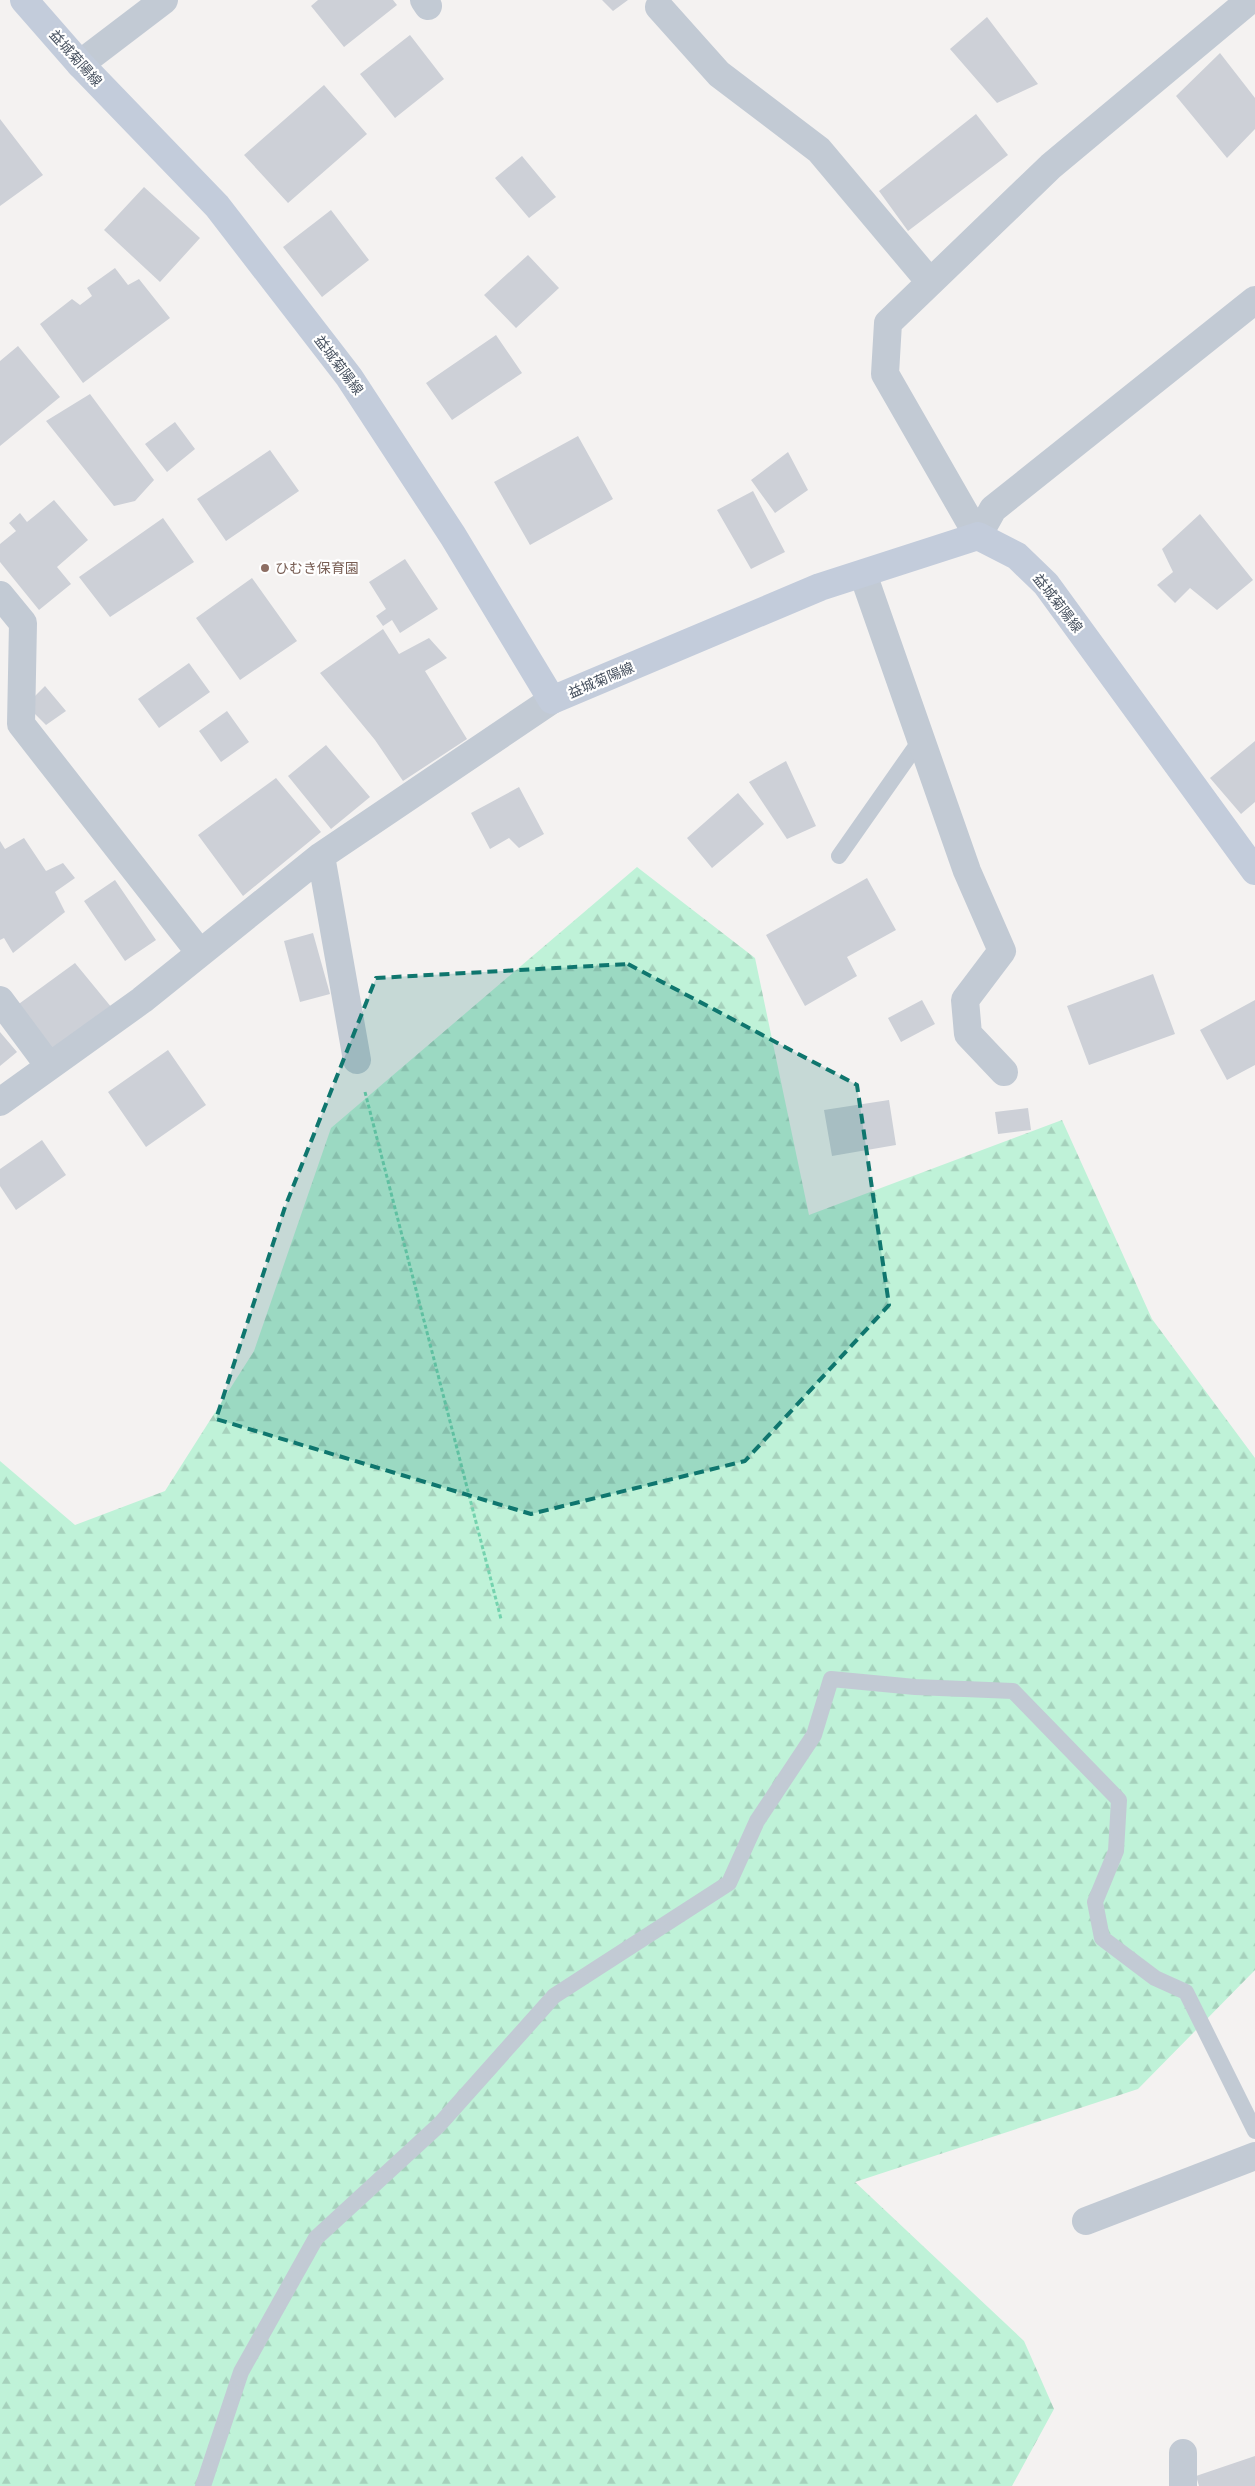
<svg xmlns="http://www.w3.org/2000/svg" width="1255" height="2486" viewBox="0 0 1255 2486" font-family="'DM Sans','Noto Sans JP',sans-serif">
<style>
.forest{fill:url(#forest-firs)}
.building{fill:#cdd0d7}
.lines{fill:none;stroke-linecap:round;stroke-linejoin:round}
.path{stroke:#74d3ae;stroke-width:3;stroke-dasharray:4 2.5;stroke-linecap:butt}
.service{stroke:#c2cad4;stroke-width:16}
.minor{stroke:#c2cad4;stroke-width:28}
.secondary{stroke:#c3ccdb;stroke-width:28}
.marked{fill:#0f766e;fill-opacity:0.2;stroke:#0f766e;stroke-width:4;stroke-dasharray:10 6;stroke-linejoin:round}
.education-dot{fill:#8d6e63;stroke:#fff;stroke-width:2}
.labels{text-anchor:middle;stroke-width:4.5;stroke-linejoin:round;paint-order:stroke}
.street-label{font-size:14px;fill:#485260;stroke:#fff}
.education-label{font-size:14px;fill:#785e54;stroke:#fff;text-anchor:start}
</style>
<defs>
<pattern id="forest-firs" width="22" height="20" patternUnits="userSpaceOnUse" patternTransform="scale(1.25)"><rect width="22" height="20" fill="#bff2d8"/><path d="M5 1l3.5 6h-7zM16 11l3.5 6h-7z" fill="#a6d1bc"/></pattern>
</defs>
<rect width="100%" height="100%" fill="#f4f2f1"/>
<path class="forest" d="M637,867L755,958L809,1215L1062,1120L1152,1319L1255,1458V1970L1138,2089L855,2182L1024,2341L1054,2409L1012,2486H0V1461L75,1525L165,1491L254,1351L331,1128Z"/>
<path class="building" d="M318,0H393L397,5L344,47L311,6Z
M602,0H628L613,11Z
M987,17L1038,84L997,103L950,49Z
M410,35L444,79L395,118L360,74Z
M1220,53L1255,98V129L1227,158L1176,96Z
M324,85L367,134L288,203L244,155Z
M976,114L1008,155L908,231L879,191Z
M0,119L43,175L0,206Z
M522,156L556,197L529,218L495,178Z
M144,187L200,238L160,282L104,230Z
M331,210L369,260L322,297L283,247Z
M528,255L559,288L516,328L484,295Z
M115,268L128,285L139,279L170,318L83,383L40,324L72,299L80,305L92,296L87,288Z
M496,335L522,373L452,420L426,383Z
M18,346L60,397L0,446V361Z
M90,394L154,480L135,501L114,506L46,421Z
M175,422L195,449L167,472L145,444Z
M578,436L613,499L530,545L494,482Z
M270,450L299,491L226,541L197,499Z
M788,452L808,490L775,513L751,480Z
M753,491L785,552L751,569L717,510Z
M54,500L88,540L57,567L71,584L39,610L0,562V544L16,531L9,523L20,513L27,522Z
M1200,514L1253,580L1217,610L1190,588L1175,603L1157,585L1173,572L1162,549Z
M163,518L194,562L110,617L79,577Z
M405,559L438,609L400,633L392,620L383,626L376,616L386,609L369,582Z
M252,578L297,641L240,680L196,618Z
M383,629L399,654L429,638L447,658L425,671L467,739L403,781L375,740L320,673Z
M189,663L210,692L159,728L138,699Z
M45,686L66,711L46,725L26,705Z
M227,711L249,742L221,762L199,731Z
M1255,741V802L1241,814L1210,778Z
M326,745L370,797L331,829L288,776Z
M786,761L816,826L787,839L749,782Z
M276,778L321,832L243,896L198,835Z
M519,787L544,834L519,848L509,838L490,849L471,813Z
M738,793L764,824L712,868L687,838Z
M24,838L46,871L63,863L75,878L55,892L65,912L13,953L4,938L0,940V841L5,849Z
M867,878L896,930L847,957L857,976L805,1006L766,935Z
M115,880L156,940L125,961L84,901Z
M313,933L330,994L300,1002L284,941Z
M75,963L112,1008L50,1053L16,1006Z
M1153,974L1175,1034L1089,1065L1067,1006Z
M922,1000L935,1024L901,1042L888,1018Z
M1255,1000V1065L1227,1080L1200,1030Z
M0,1032L17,1052L0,1066Z
M168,1050L206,1105L146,1147L108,1092Z
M889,1100L896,1145L832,1156L824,1110Z
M1028,1108L1031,1130L998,1134L995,1112Z
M42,1140L66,1175L16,1210L0,1186V1169Z
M1255,2456V2486H1199L1196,2476Z"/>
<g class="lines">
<path class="path" d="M365,1092L501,1619"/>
<path class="service" d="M839,856L921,739
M203,2486L241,2372L316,2238L439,2125L554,1996L729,1883L757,1821L814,1735L831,1679L915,1687L1013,1691L1119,1800L1116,1851L1095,1902L1102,1938L1155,1978L1186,1992L1255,2131"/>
<path class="minor" d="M424,0L428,6
M659,7L719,74L819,150L930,282
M80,64L164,0
M978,536L885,374L888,323L1051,166L1250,0
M978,536L993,509L1255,300
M863,574L967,871L1002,951L965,1000L968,1034L1004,1072
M0,595L23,623L21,724L200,953
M321,856L357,1060
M0,1000L49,1066
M0,1102L142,1000L321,856L552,700
M1086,2221L1255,2156
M1183,2453V2486"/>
<path class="secondary" d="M24,0L80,64L217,206L349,377L453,536L552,700L820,587L978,536L1017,556L1046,584L1255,871"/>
</g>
<path class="marked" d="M628,964L857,1085L889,1305L745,1461L531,1514L216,1419L285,1207L376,978Z"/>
<circle class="education-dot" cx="265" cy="568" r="5"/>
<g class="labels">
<g class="street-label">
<text transform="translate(76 58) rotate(48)" y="5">益城菊陽線</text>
<text transform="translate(339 365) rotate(53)" y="5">益城菊陽線</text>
<text transform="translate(1058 603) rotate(52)" y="5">益城菊陽線</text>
<text transform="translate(601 680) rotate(-23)" y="5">益城菊陽線</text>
</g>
<g class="education-label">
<text x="275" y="573">ひむき保育園</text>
</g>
</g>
</svg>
